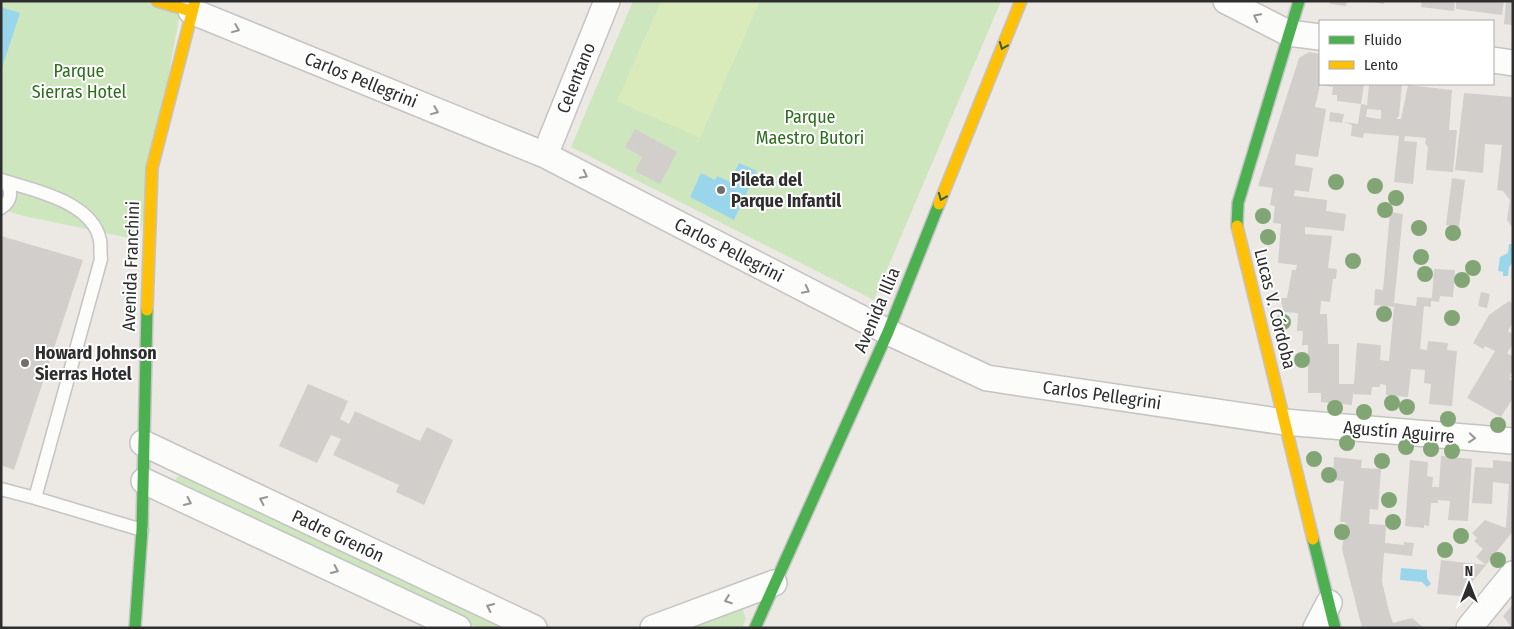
<svg xmlns="http://www.w3.org/2000/svg" width="1514" height="629" viewBox="0 0 1514 629" font-family="'Fira Sans Condensed',sans-serif">
<style>
.green{fill:#cee6be}
.pitch{fill:#d9eabb}
.water{fill:#99d6ec}
.building{fill:#d1cecb;fill-rule:evenodd}
.lines{fill:none;stroke-linecap:round;stroke-linejoin:round}
.lane-casing{stroke:#c5c4c5;stroke-width:15}
.street-casing{stroke:#c5c4c5;stroke-width:28}
.fast-casing{stroke:#c5c4c5;stroke-width:14}
.slow-casing{stroke:#c5c4c5;stroke-width:14}
.lane{stroke:#fcfcfb;stroke-width:12}
.street{stroke:#fcfcfb;stroke-width:25}
.fast{stroke:#4caf50;stroke-width:11}
.slow{stroke:#ffc107;stroke-width:11}
.tree{fill:#82a575}
.oneway{stroke:#959594}
.oneway2{stroke:#385b3a}
.poi-dot{fill:#706f6e;stroke:#fff;stroke-width:2}
.labels{text-anchor:middle;stroke-width:4;stroke-linejoin:round;paint-order:stroke}
.park-label{font-size:18px;fill:#2c6e1b;stroke:#fff}
.street-label{font-size:18px;fill:#2e2e2e;stroke:#fff}
.poi-label{font-size:18px;font-weight:bold;fill:#2e2e2e;stroke:#fff;text-anchor:start}
</style>
<rect width="100%" height="100%" fill="#ece8e4"/>
<path class="green" d="M1,1H182L139,240L24,216L1,209Z
M633,1H1001L874,300L571,147Z
M183,474L516,628H478L179,489L176,478Z
M735,607L743,610L746,619L742,628H676Z"/>
<path class="pitch" d="M661,1H760L700,138L617,101Z"/>
<path class="water" d="M1,7L20,13L1,71Z
M739,163L757,171L734,220L690,197L701,173L715,180L717,176L730,182Z
M1509,244H1513V262L1509,267L1508,276H1503V272L1498,271L1500,257L1508,253Z
M1401,568L1427,570V578L1431,584L1427,587L1422,582L1400,580Z"/>
<path class="building" d="M1330,1H1347L1346,6L1330,4Z
M1366,1H1384V4Z
M1422,1H1455L1454,11L1421,7Z
M1456,1H1504L1502,15L1456,9Z
M1506,1H1513V25L1504,24Z
M1309,52L1320,54V84H1364L1361,104L1367,105L1369,84H1402L1399,116L1396,119H1401L1408,85L1452,90L1449,130H1457L1453,172L1426,170L1428,147L1425,143L1426,138L1405,136L1404,141L1417,142L1413,184L1394,182L1399,136L1364,133L1363,138L1351,136L1352,125L1344,122L1358,124L1361,104L1337,101V95H1332L1333,87L1320,85L1315,107L1326,109L1318,157L1296,154L1295,165L1313,168L1309,192L1295,190L1294,196L1327,200L1326,211L1346,214L1344,231L1305,227V234L1332,236L1328,268L1337,269L1336,279H1333L1330,302L1321,301L1320,314H1327L1328,344H1339V384H1354L1357,343L1381,345L1380,360L1389,361L1394,307L1374,305L1375,289L1383,290L1390,212L1403,214L1394,303L1416,306L1417,297L1432,298L1434,269L1455,270L1453,297L1440,296L1439,302L1431,301V307L1424,306L1420,349L1427,350L1428,341L1448,343L1447,350L1457,351L1452,406L1429,404L1431,384L1424,383L1425,370L1411,369L1408,397L1386,395V385L1380,384V387H1372L1371,395L1353,394L1352,405L1321,402V393H1308V345H1302L1303,331H1297L1298,313L1284,312L1280,298H1287L1292,270H1296L1297,265L1278,263L1281,224L1273,223L1275,206L1270,205L1273,188L1258,186L1299,58ZM1367,109L1381,110V119L1366,117Z
M1464,93L1513,97V228L1507,220L1510,200L1503,191L1497,190L1502,145L1485,144L1483,173L1455,170Z
M1330,112L1344,114L1342,123L1329,121Z
M635,129L677,152L660,184L635,171L642,157L625,147Z
M1452,178L1465,180L1459,227L1446,225Z
M1,236L83,260L14,470L1,465Z
M1481,292L1490,294L1487,308L1478,306Z
M1509,301L1513,304V322L1508,331L1513,334V344L1507,353L1513,357V370L1509,376H1511L1509,379L1513,382V398L1501,417L1467,398L1495,351L1485,346L1483,349L1473,343L1489,315Z
M308,384L348,401L340,419L349,424L355,411L420,441L427,427L453,440L424,505L396,492L399,485L333,455L341,439L331,435L317,463L279,446Z
M1441,456L1472,459L1468,521L1448,520L1450,501L1438,500V503H1431L1429,526L1424,525V528L1405,526L1410,460L1428,462L1427,476L1433,477L1432,487H1439Z
M1334,457L1362,460L1361,468L1381,469L1378,510L1370,509L1369,524L1386,525L1385,543L1404,545V542L1414,543L1412,556L1384,553L1382,582L1389,611L1393,623L1412,618L1424,628H1362L1342,549L1346,522H1340L1344,481L1333,480Z
M1493,460L1513,462V531L1486,565L1476,557L1483,549L1474,541L1477,538L1472,533L1485,520L1506,528L1509,484L1493,482L1492,504L1472,503L1475,467L1493,468Z
M1441,560L1467,563L1486,565L1461,596L1437,594Z
M1513,604V628H1512L1503,616Z"/>
<g class="lines">
<g class="lane-casing">
<path id="lane" d="M1,180C32,190 92,201 100,240C101,246 100,253 101,259L35,498L1,489
M1,208C12,201 14,188 2,180
M35,498L142,530"/>
</g>
<g class="street-casing">
<path id="street" d="M1226,1L1288,33L1320,37
M191,11L545,155L888,332L987,378L1284,422L1513,441
M1493,60L1513,63
M545,155L607,1
M143,443L534,628
M144,481L458,628
M653,628L774,583
M1316,628L1329,603
M1469,628L1513,574"/>
</g>
<g class="fast-casing">
<path id="fast" d="M1237,226L1238,203L1299,1
M1313,539L1335,628
M135,628L142,530L147,310
M755,628L888,332L939,204"/>
</g>
<g class="slow-casing">
<path id="slow" d="M157,1L191,11
M939,204L1021,1
M1237,226L1313,539
M147,310L152,168L195,1"/>
</g>
<use href="#lane" class="lane"/>
<use href="#street" class="street"/>
<use href="#fast" class="fast"/>
<use href="#slow" class="slow"/>
</g>
<g class="tree">
<circle cx="1336" cy="182" r="8"/>
<circle cx="1375" cy="186" r="8"/>
<circle cx="1396" cy="198" r="8"/>
<circle cx="1385" cy="210" r="8"/>
<circle cx="1263" cy="216" r="8"/>
<circle cx="1419" cy="228" r="8"/>
<circle cx="1453" cy="233" r="8"/>
<circle cx="1268" cy="237" r="8"/>
<circle cx="1421" cy="257" r="8"/>
<circle cx="1353" cy="261" r="8"/>
<circle cx="1473" cy="268" r="8"/>
<circle cx="1425" cy="274" r="8"/>
<circle cx="1462" cy="280" r="8"/>
<circle cx="1384" cy="314" r="8"/>
<circle cx="1452" cy="318" r="8"/>
<circle cx="1283" cy="322" r="8"/>
<circle cx="1302" cy="360" r="8"/>
<circle cx="1392" cy="403" r="8"/>
<circle cx="1407" cy="407" r="8"/>
<circle cx="1335" cy="408" r="8"/>
<circle cx="1364" cy="412" r="8"/>
<circle cx="1448" cy="419" r="8"/>
<circle cx="1498" cy="425" r="8"/>
<circle cx="1347" cy="443" r="8"/>
<circle cx="1406" cy="447" r="8"/>
<circle cx="1431" cy="449" r="8"/>
<circle cx="1452" cy="451" r="8"/>
<circle cx="1314" cy="459" r="8"/>
<circle cx="1382" cy="461" r="8"/>
<circle cx="1329" cy="475" r="8"/>
<circle cx="1389" cy="500" r="8"/>
<circle cx="1393" cy="522" r="8"/>
<circle cx="1342" cy="532" r="8"/>
<circle cx="1461" cy="536" r="8"/>
<circle cx="1445" cy="550" r="8"/>
<circle cx="1498" cy="560" r="8"/>
</g>
<defs><path id="oneway-chevron" d="M-2-3.5L2.5 0L-2 3.5" fill="none" stroke-width="1.6" stroke-linecap="round" stroke-linejoin="round" transform="scale(1.25)"/></defs>
<g class="oneway">
<use href="#oneway-chevron" transform="translate(1257 17) rotate(-153)"/>
<use href="#oneway-chevron" transform="translate(236 29) rotate(22)"/>
<use href="#oneway-chevron" transform="translate(435 111) rotate(22)"/>
<use href="#oneway-chevron" transform="translate(584 175) rotate(27)"/>
<use href="#oneway-chevron" transform="translate(806 290) rotate(27)"/>
<use href="#oneway-chevron" transform="translate(1472 438) rotate(5)"/>
<use href="#oneway-chevron" transform="translate(263 500) rotate(-155)"/>
<use href="#oneway-chevron" transform="translate(188 502) rotate(25)"/>
<use href="#oneway-chevron" transform="translate(335 570) rotate(25)"/>
<use href="#oneway-chevron" transform="translate(728 600) rotate(160)"/>
<use href="#oneway-chevron" transform="translate(490 607) rotate(-155)"/>
</g>
<g class="oneway2">
<use href="#oneway-chevron" transform="translate(1003 46) rotate(112)"/>
<use href="#oneway-chevron" transform="translate(942 197) rotate(112)"/>
</g>
<g class="poi-dot">
<circle cx="721" cy="190" r="5"/>
<circle cx="25" cy="363" r="5"/>
</g>
<g class="labels">
<g class="park-label">
<text x="79" y="77">Parque<tspan x="79" dy="21">Sierras Hotel</tspan></text>
<text x="810" y="123">Parque<tspan x="810" dy="21">Maestro Butori</tspan></text>
</g>
<g class="street-label">
<text transform="translate(576 78) rotate(-68)" y="6">Celentano</text>
<text transform="translate(361 80) rotate(22)" y="6">Carlos Pellegrini</text>
<text transform="translate(729 250) rotate(27)" y="6">Carlos Pellegrini</text>
<text transform="translate(131 266) rotate(-88)" y="6">Avenida Franchini</text>
<text transform="translate(1275 309) rotate(76)" y="6">Lucas V. Córdoba</text>
<text transform="translate(877 310) rotate(-67)" y="6">Avenida Illia</text>
<text transform="translate(1102 395) rotate(8)" y="6">Carlos Pellegrini</text>
<text transform="translate(1399 432) rotate(5)" y="6">Agustín Aguirre</text>
<text transform="translate(338 536) rotate(25)" y="6">Padre Grenón</text>
</g>
<g class="poi-label">
<text x="731" y="186">Pileta del<tspan x="731" dy="21">Parque Infantil</tspan></text>
<text x="35" y="359">Howard Johnson<tspan x="35" dy="21">Sierras Hotel</tspan></text>
</g>
</g>
<rect width="1514" height="629" fill="none" stroke="#2e2e2e" stroke-width="5"/>
<rect x="1319" y="20" width="175" height="65" fill="#ffffff" stroke="#ababab"/>
<rect x="1329" y="36" width="25" height="8" fill="#4caf50" stroke="#ababab"/>
<text x="1364" y="45" font-size="15" fill="#2e2e2e">Fluido</text>
<rect x="1329" y="61" width="25" height="8" fill="#ffc107" stroke="#ababab"/>
<text x="1364" y="70" font-size="15" fill="#2e2e2e">Lento</text>
<g transform="translate(1469 584)" stroke="#ffffff" stroke-width="4" paint-order="stroke">
<path d="M0-4L9 19L0 12L-9 19Z" fill="#2e2e2e"/>
<text y="-8" font-size="14" font-weight="bold" text-anchor="middle" fill="#2e2e2e">N</text>
</g>
</svg>
